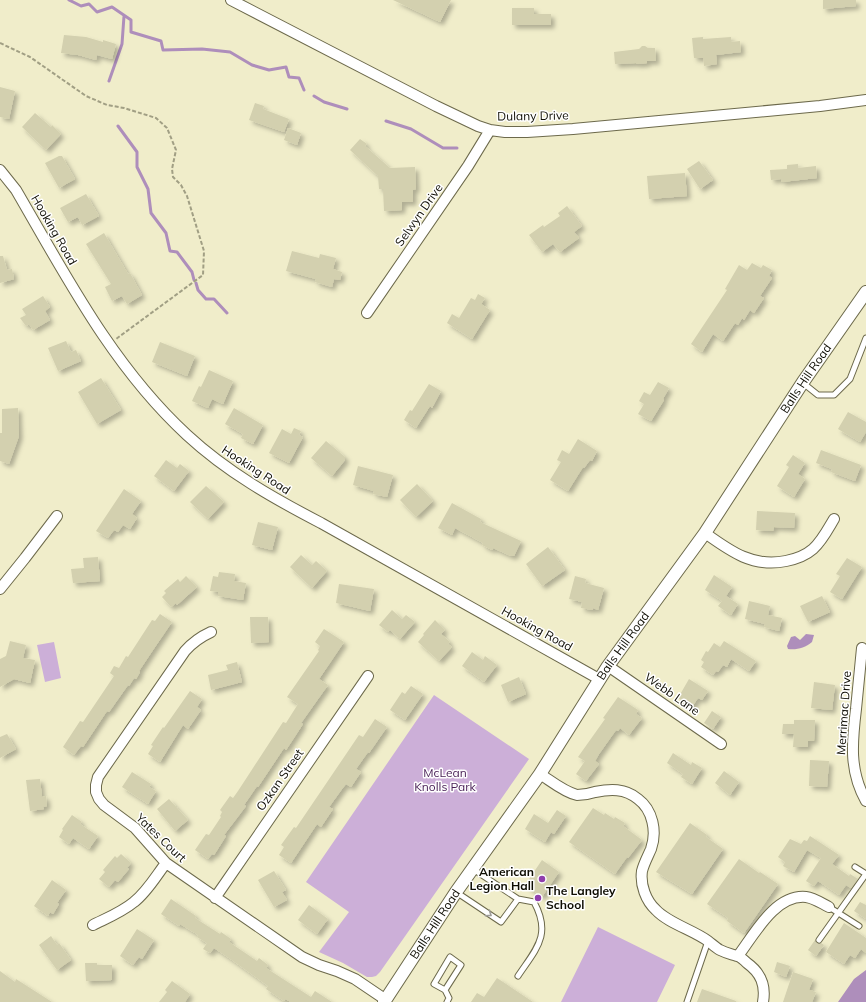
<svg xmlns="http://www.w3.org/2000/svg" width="866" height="1002" viewBox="0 0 866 1002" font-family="Mulish,sans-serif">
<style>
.green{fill:#ccafd8}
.water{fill:#ae8ebb}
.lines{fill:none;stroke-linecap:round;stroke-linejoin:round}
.stream{stroke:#ae8ebb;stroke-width:3}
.building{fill:#d3d0af;filter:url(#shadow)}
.service-casing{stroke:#6c694b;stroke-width:7}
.minor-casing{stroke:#6c694b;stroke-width:12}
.tertiary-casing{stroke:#6c694b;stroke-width:14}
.path{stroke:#a19f84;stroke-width:2;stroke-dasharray:4 2;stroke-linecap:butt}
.service{stroke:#fff;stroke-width:5}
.minor{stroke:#fff;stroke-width:10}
.tertiary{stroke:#fff;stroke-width:12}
.oneway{stroke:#9f9e9a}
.poi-dot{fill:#903ead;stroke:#fff;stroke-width:1.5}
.labels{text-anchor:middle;stroke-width:3;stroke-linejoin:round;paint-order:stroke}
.street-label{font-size:12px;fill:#0e0d03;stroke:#fff}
.park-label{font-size:12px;fill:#451c53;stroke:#fff}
.poi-label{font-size:12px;font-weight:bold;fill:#0e0d03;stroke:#fff;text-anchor:end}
</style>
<defs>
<filter id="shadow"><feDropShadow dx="3.5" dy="3.5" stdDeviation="2" flood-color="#0004"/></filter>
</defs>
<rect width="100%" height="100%" fill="#f0edca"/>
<path class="green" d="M54,642L61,678L45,682L37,645Z
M434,695L529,759L380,972L376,976L372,977H367L343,963L319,952L349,912L306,882Z
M598,927L675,965L657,1002H561Z"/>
<path class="water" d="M806,634L814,635L812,642C805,648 797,650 788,649L787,646L791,637L795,636L800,640Z
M866,970V1002H838L854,979Z"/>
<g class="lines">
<path class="stream" d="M69,0L81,6L89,4L97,12L112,7L131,20V32L161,41L163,50L202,49L230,52L252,65L269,70L286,67L289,77L299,78L304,90
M109,81L122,44L124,16
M314,96L324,102L347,109
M386,121L411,129L443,148H457
M118,126L137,152V167L148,189L151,213L166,233L170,251L177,252L192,272L194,280
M196,283L198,290L206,299H214L227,313"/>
</g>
<path class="building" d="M393,0H451L440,22Z
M823,0H856V6L823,9Z
M512,8H534V14H551V25H512Z
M64,35L86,37L103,42V40L116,44L112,59L97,55L96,60L78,55L61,53Z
M703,37V39L731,37V42L740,41L741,52L716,55L717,64L704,66L703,58H694L692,38Z
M642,46H645L648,48H655L656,61H647V63L637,64L636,63L615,64L614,52L639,49Z
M0,87L15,91L9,119L0,117Z
M255,103L264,106L263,109L289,119L284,132L249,120Z
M35,113L51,127L52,125L61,134L46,150L22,127Z
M288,128L301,133L297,145L284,140Z
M360,139L367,144L365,146L390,168L415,167L416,189L413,190V202H402V210L384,211L383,189H379L378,176L350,150Z
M59,156H62L75,179L59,188L45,163Z
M699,161L713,180L700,189L687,169Z
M798,164V168L816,166L817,178L782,182L781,179L771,180L770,170L787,169V165Z
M685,173L687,196L649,199L647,176Z
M86,194L99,216L82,225L78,217L68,222L60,208Z
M567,206L582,226L574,232L579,238L560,252L553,244L542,252L529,235L543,225L544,227L560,216L558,213Z
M104,233L128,274L130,273L142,295L127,304L122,296L112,301L105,287L111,284L86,244Z
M292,251L319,258L320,254L336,258L333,269L342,272L340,280L334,279L332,287L315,282L316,279L286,271Z
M0,256H3L7,270L12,269L14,279L0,283Z
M752,263L761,268L763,265L772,270L769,276L772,278L760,296L764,298L754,313L750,310L744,320L742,318L738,325L735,323L723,341L713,334L702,352L691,344L727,290L725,289L739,265L747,270Z
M478,294L485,298L481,304L490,310L472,339L447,323L452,314L459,318L471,298L475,300Z
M43,296L50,307L45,311L50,320L33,330L29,324L26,326L20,318L26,315L22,309Z
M66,341L71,352L76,350L81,361L58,371L48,348Z
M160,342L195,356L187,376L152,362Z
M209,370L233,381L223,404L212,399L208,408L192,401L199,386L201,387Z
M101,378L121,410L97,424L78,392Z
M658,382L669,388L663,399L664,400L651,421L638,414L644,404L639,401L644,392L650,395Z
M429,384L441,391L432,408L430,406L416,428L404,420L410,410L412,411Z
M18,408L19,436L9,464L0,461V433H2V409Z
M234,408L263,425L253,444L241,438L243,434L225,424Z
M848,412L866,422V432L860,442L838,429Z
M294,428L301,431L299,435L303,437L289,463L269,453L282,429L291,434Z
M578,439L597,451L592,461L590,460L584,468L583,467L568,491L550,480L561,462L557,460L562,450L569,454Z
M326,441L345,457V460L332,476L311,458Z
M821,450L861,465L855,481L831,472L832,469L816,463Z
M793,455L805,463L798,474L805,479L794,497L777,486L789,467L786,465Z
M166,460L177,468L180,464L189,471L174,491L154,476Z
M358,466L393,475L387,497L373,494L374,491L353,485Z
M417,484L433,501L416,517L400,500Z
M206,486L224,502L208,519L190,502Z
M124,489L141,501L132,514L137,518L130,529L123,525L118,532L114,530L108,538L96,531Z
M452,503L481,519L480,522L521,541L514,556H511L493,548L492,550L482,545L483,543L455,528L452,535L438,528Z
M757,511L795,513L794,528L774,527L773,531L756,530Z
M258,522L278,527L272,550L252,545Z
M548,547L565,570L542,586L526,564Z
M301,555L312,565L316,561L327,571L312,588L290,567Z
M98,557L100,581L73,583L71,569L84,568L83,558Z
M847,558L862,567L842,599L830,592L840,576L836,574Z
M219,572L235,574L234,581L246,583L243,600L218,596V592L210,591L213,576L218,577Z
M714,575L732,587L726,596L738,604L731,615L718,606L722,601L705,590Z
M186,576L197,587L177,605L176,603L171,607L162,597L166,593L164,591L178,579L180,582Z
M575,576L586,579L585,583L604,588L598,610L593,608V610L581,608L582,602L569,599Z
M339,584L374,589L370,611L336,603Z
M822,596L830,612L808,622L800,606Z
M749,601L770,606L768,615L782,618L779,631L764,627L765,624L745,619Z
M392,610L402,619L406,615L415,622L400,639L390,630L388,632L379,625Z
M160,614L172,622L155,647L139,671L140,672L136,679L134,678L129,686L128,685L109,712L107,711L83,747L81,746L74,755L63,747L80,721L83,722L114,676L110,673L114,666L119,668L126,656L128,657L152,620L155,621Z
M250,617H268L269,642L251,643Z
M435,620L445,630L441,634L450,642L448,644L452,647L439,661L418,642L424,635L423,634Z
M324,629L344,642L319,679L328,685L301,723L303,724L286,750L284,748L258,787L257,786L244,805L246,806L224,835L226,836L214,855L212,854L208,859L195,850L206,834L209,835L221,817L220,816L222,812L220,810L230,796L233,798L238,791L283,722L286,723L298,704L287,697L319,651L318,650L320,646L315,642Z
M10,641L26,645L23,658L35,660L30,683L14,679L0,687V659L6,656Z
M724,641L756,661L749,671L731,659L727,667L723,665L718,672L716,671L713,675L701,667L704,662L701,660L706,651L708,652L714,643L720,647Z
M472,652L483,660L485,656L497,665L484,682L462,666Z
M237,662L242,682L211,690L208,675L228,670L226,665Z
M519,677L526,694L508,702L501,685Z
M689,679L708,691L702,700L698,698L692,707L678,698Z
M814,682L835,685L832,710L811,708Z
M411,686L423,694L405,720L390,710L402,692L405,694Z
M190,691L202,699L197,707L201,710L188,729L183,725L160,762L148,754L153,746L151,745L163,727L164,728Z
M618,697L638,710L636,714L642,718L629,735L620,728L618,731L616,730L599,754L595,761L599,764L586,781L576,774L585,761L578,757L605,719L603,718Z
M712,711L721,717L713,729L704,723Z
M375,719L387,727L369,753L368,752L356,769L361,772L351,787L346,784L342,789L329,807L333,809L321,827L317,824L291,863L279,855L284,847L281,845L294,827L296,828L359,735L363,737Z
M794,720H815L814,741H808V747H793L794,734H782L783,724H794Z
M7,734L16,749L0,758V737Z
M673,753L691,765L692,762L702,768L692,784L681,777L683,774L667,763Z
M810,760L829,761L827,787L809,786Z
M724,771L739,782L730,795L715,783Z
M132,772L151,784L149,787L156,791L148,804L122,787Z
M40,779L42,797L46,796L47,806L43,807L44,809L30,811L26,780Z
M169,799L188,820L175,831L157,809Z
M593,808L604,815L605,813L614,819L615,817L625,823L623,826L642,840L628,858L627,857L615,874L569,842Z
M557,810L566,816L554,834L551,832L545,842L525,829L534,814L548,823Z
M72,815L82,822L80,824L98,836L89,849L73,838L69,844L59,837L63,830L62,829Z
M690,823L707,835L706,837L723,849L692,894L656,872Z
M810,836L839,855L832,864L849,876L850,874L858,879L851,888L846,885L839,895L818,881L814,886L806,881L821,858L807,850L794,872L783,866L785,862L778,857L790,839L801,844L804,840L807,841Z
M121,854L131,863L127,868L129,869L118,882L115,880L109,887L99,879L105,872L103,870L115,856L117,858Z
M739,859L759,873L760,872L778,884L744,933L727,921L728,918L707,904Z
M542,860L559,872L542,897L525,885Z
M274,871L286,890L282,892L287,900L274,907L258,880Z
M52,880L66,890L57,903L59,904L53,914L50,912L48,916L34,906Z
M171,899L196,916L195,918L220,934L221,932L231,939L229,942L257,961L259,958L268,965L266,968L311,997L315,991L332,1002H291L285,999L284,1001L266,989L268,986L232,960L214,948L210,953L203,949L207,943L197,937L198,935L180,924L179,926L161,914Z
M860,902L866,905V919L854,911Z
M309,905L328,919L317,934L298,920Z
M844,923L866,938V953L861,949L855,958L850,955L844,964L826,952Z
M137,929L154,940L142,959L139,957L133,965L120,956Z
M51,936L57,945L59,943L71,960L57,970L39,945Z
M815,940L817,943H821L824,945L816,956L808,950Z
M777,962L790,966L786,977L774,972Z
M85,963H97V965H112V980L86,981Z
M0,971L15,982L16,979L52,1002H0Z
M793,972L813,979L809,990L816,992L812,1002H783Z
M497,978L533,1002H471L477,993L484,997Z
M172,981L190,994L185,1002H159L167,992L165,990Z
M702,989L736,1001V1002H697Z"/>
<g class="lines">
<g class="service-casing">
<path id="service" d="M803,383L818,395H834L850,379L866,338
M456,892L501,922L518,899L473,869
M518,899L534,902C552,935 536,949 518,976
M829,907L859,926
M819,940L866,874L855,867
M445,990L461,965L450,957L434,984L445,990L449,998L447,1002
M687,1002L708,941"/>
</g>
<g class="minor-casing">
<path id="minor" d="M231,0L436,106L478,126L490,130L505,132H527L573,129L820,106L866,100
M0,170L16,190C66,276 113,367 187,435C227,472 273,498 321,523L599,679
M367,313L468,166L490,130
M705,533C730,551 753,568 786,561C796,559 805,556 813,549C822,541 828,529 834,519
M0,589L25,558L57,516
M211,632C200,637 193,642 185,651L98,777L96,785V792L99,799L104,805L135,828L166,863L302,957L319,965L337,971L355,979L386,1000
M862,648C860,668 858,688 856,709C852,742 849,771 866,801
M608,666L721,744
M540,774C551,781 564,792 577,795C583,795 589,794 595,792C610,789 625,788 638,799C653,810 657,832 651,849C648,856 644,863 642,871C640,885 646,901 656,910C668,923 693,930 708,941C712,944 716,948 720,950C726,953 731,954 737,956C741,957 744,960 747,963C761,973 766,985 763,1002
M215,898L368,676
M93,925C107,918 122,912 134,902C147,892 156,876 166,863
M738,956C754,935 775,894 806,897C814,898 821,903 829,907"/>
</g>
<g class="tertiary-casing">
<g id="tertiary">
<path id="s1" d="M384,1002L456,892L540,774L608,666L705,533L803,382L866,292"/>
</g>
</g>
<path class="path" d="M0,43L30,57L86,96L107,105L124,108L156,118L167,128L176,150L172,169L173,177L181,185L187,196L204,251L203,275L116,339"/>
<use href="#service" class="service"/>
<use href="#minor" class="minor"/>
<use href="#tertiary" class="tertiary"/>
</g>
<defs><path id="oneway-chevron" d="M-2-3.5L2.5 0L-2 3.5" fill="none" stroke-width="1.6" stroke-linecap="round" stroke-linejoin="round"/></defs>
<use class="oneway" href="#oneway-chevron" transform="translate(489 914) rotate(34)"/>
<g class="poi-dot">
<circle cx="542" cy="879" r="4"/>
<circle cx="538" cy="898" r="4"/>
</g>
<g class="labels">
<g class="street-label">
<text transform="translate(533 116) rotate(-1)" y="4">Dulany Drive</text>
<text transform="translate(419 215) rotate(-55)" y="4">Selwyn Drive</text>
<text transform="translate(54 230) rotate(60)" y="4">Hooking Road</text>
<text dy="4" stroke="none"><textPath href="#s1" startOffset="753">Balls Hill Road</textPath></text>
<text transform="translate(256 470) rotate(33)" y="4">Hooking Road</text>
<text transform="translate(537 629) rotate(29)" y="4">Hooking Road</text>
<text dy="4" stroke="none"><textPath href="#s1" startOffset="429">Balls Hill Road</textPath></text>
<text transform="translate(672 694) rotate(35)" y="4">Webb Lane</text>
<text transform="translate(844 713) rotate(-86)" y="4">Merrimac Drive</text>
<text transform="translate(280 780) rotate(-55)" y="4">Ozkan Street</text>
<text transform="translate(161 838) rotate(44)" y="4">Yates Court</text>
<text dy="4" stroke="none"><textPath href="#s1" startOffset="93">Balls Hill Road</textPath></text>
</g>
<g class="park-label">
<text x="445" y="777">McLean<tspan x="445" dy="14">Knolls Park</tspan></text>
</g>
<g class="poi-label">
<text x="534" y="876">American<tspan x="534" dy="14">Legion Hall</tspan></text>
<text x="546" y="895" text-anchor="start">The Langley<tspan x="546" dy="14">School</tspan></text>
</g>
</g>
</svg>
